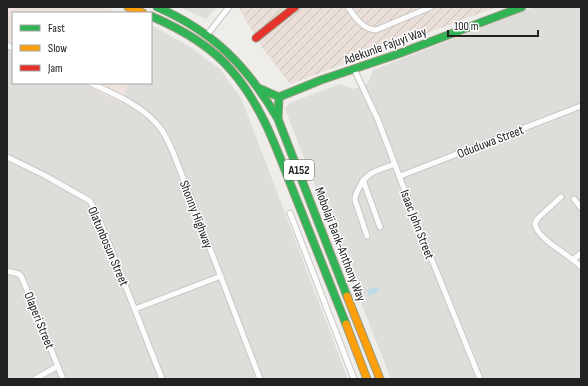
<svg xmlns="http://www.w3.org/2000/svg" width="588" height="386" viewBox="0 0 588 386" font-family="'Sofia Sans Condensed',sans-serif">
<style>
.residential{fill:#deddda}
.commercial{fill:#f1e1de}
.military{fill:url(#military-furrows)}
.water{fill:url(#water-ripples)}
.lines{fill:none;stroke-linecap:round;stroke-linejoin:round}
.street-casing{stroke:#c8c7c5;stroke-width:7}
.fast-casing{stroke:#979a7f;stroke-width:9}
.slow-casing{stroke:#979a7f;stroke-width:9}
.jam-casing{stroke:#979a7f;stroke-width:9}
.street{stroke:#fdfcfc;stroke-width:5}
.fast{stroke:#30b455;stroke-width:7}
.slow{stroke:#ff9f0a;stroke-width:7}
.jam{stroke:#e5322d;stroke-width:7}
.labels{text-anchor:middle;stroke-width:3;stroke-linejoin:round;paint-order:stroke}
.shield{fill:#fff;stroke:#646464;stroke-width:1}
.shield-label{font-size:12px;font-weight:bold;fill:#212121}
.street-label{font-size:13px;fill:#212121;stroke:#fff}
</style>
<defs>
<pattern id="military-furrows" width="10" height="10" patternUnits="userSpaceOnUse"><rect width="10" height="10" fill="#eadfd8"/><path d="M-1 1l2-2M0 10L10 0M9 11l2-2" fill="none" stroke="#c8bfb9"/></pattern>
<pattern id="water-ripples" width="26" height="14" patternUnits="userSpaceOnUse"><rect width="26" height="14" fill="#badae4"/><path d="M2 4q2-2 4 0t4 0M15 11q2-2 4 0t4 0" fill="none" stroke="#a0bbc3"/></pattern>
</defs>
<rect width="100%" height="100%" fill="#efede9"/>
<path class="residential" d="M179,7H217L206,19Z
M534,7H581V379H391L285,109L289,103L340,84L354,89L368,83L373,70Z
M151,25L189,46L221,70L242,100L348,379H7V50L13,52V83H80L122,103L128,83H151Z"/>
<path class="commercial" d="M7,7H105L121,13H13V52L7,50Z
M80,83H128L122,103Z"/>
<path class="military" d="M238,7H497L290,84L262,47Z"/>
<path class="water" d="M376,287H379V291L369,296L367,290Z"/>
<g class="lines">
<g class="street-casing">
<path id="street" d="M348,7C355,17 362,29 376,30L431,7
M207,35L229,7
M7,45L13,48
M354,69L378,120L417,223L480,379
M90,83C116,95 144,106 161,129C166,136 169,144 173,152L260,379
M7,157L44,175L90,201L98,216L162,379
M400,176L581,106
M363,180L380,227
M561,197L538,218C536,221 534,223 536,227C541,241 570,255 581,267
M574,199L581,208
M290,213L354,379
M367,236L355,200C355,195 357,192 359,188C367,171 379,170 395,164
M574,259L581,253
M7,271L19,274L22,278L63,379
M135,309L221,276
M35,379L58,366"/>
</g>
<g class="fast-casing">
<path id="fast" d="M157,7C214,32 247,66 278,119L347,296
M151,16C181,29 210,45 231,70C261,104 276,147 292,188C310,233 328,279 346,324
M261,89L279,97L321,80L398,54L522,7
M278,119L279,97"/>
</g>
<g class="slow-casing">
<path id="slow" d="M128,7L143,13
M347,296L380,379
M346,324L367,379"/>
</g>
<g class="jam-casing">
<path id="jam" d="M256,38L295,7"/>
</g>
<use href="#street" class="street"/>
<use href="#fast" class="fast"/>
<use href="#slow" class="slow"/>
<use href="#jam" class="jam"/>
</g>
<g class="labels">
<rect class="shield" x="284" y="160" width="30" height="20" rx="3"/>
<g class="shield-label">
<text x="299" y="174">A152</text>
</g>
<g class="street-label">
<text transform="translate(385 45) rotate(-20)" y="5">Adekunle Fajuyi Way</text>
<text transform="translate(490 141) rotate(-21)" y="5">Oduduwa Street</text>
<text transform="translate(197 214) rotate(69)" y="5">Shonny Highway</text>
<text transform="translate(418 224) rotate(69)" y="5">Isaac John Street</text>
<text transform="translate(341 244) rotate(69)" y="5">Mobolaji Bank-Anthony Way</text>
<text transform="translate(109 246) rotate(67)" y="5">Olatunbosun Street</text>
<text transform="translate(40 320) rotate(68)" y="5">Olaperi Street</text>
</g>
</g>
<rect width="588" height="386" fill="none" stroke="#212121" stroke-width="16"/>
<rect x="12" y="12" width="140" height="72" fill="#ffffff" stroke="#a6a6a6"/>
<rect x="20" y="25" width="20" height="6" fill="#30b455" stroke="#a6a6a6"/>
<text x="48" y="32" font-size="12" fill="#212121">Fast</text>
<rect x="20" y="45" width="20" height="6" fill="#ff9f0a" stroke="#a6a6a6"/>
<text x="48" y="52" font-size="12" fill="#212121">Slow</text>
<rect x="20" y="65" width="20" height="6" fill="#e5322d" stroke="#a6a6a6"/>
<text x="48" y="72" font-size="12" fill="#212121">Jam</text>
<path d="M448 30v6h90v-6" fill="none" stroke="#212121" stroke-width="2"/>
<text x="454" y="30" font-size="12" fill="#212121" stroke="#ffffff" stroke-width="3" paint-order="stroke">100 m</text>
</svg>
